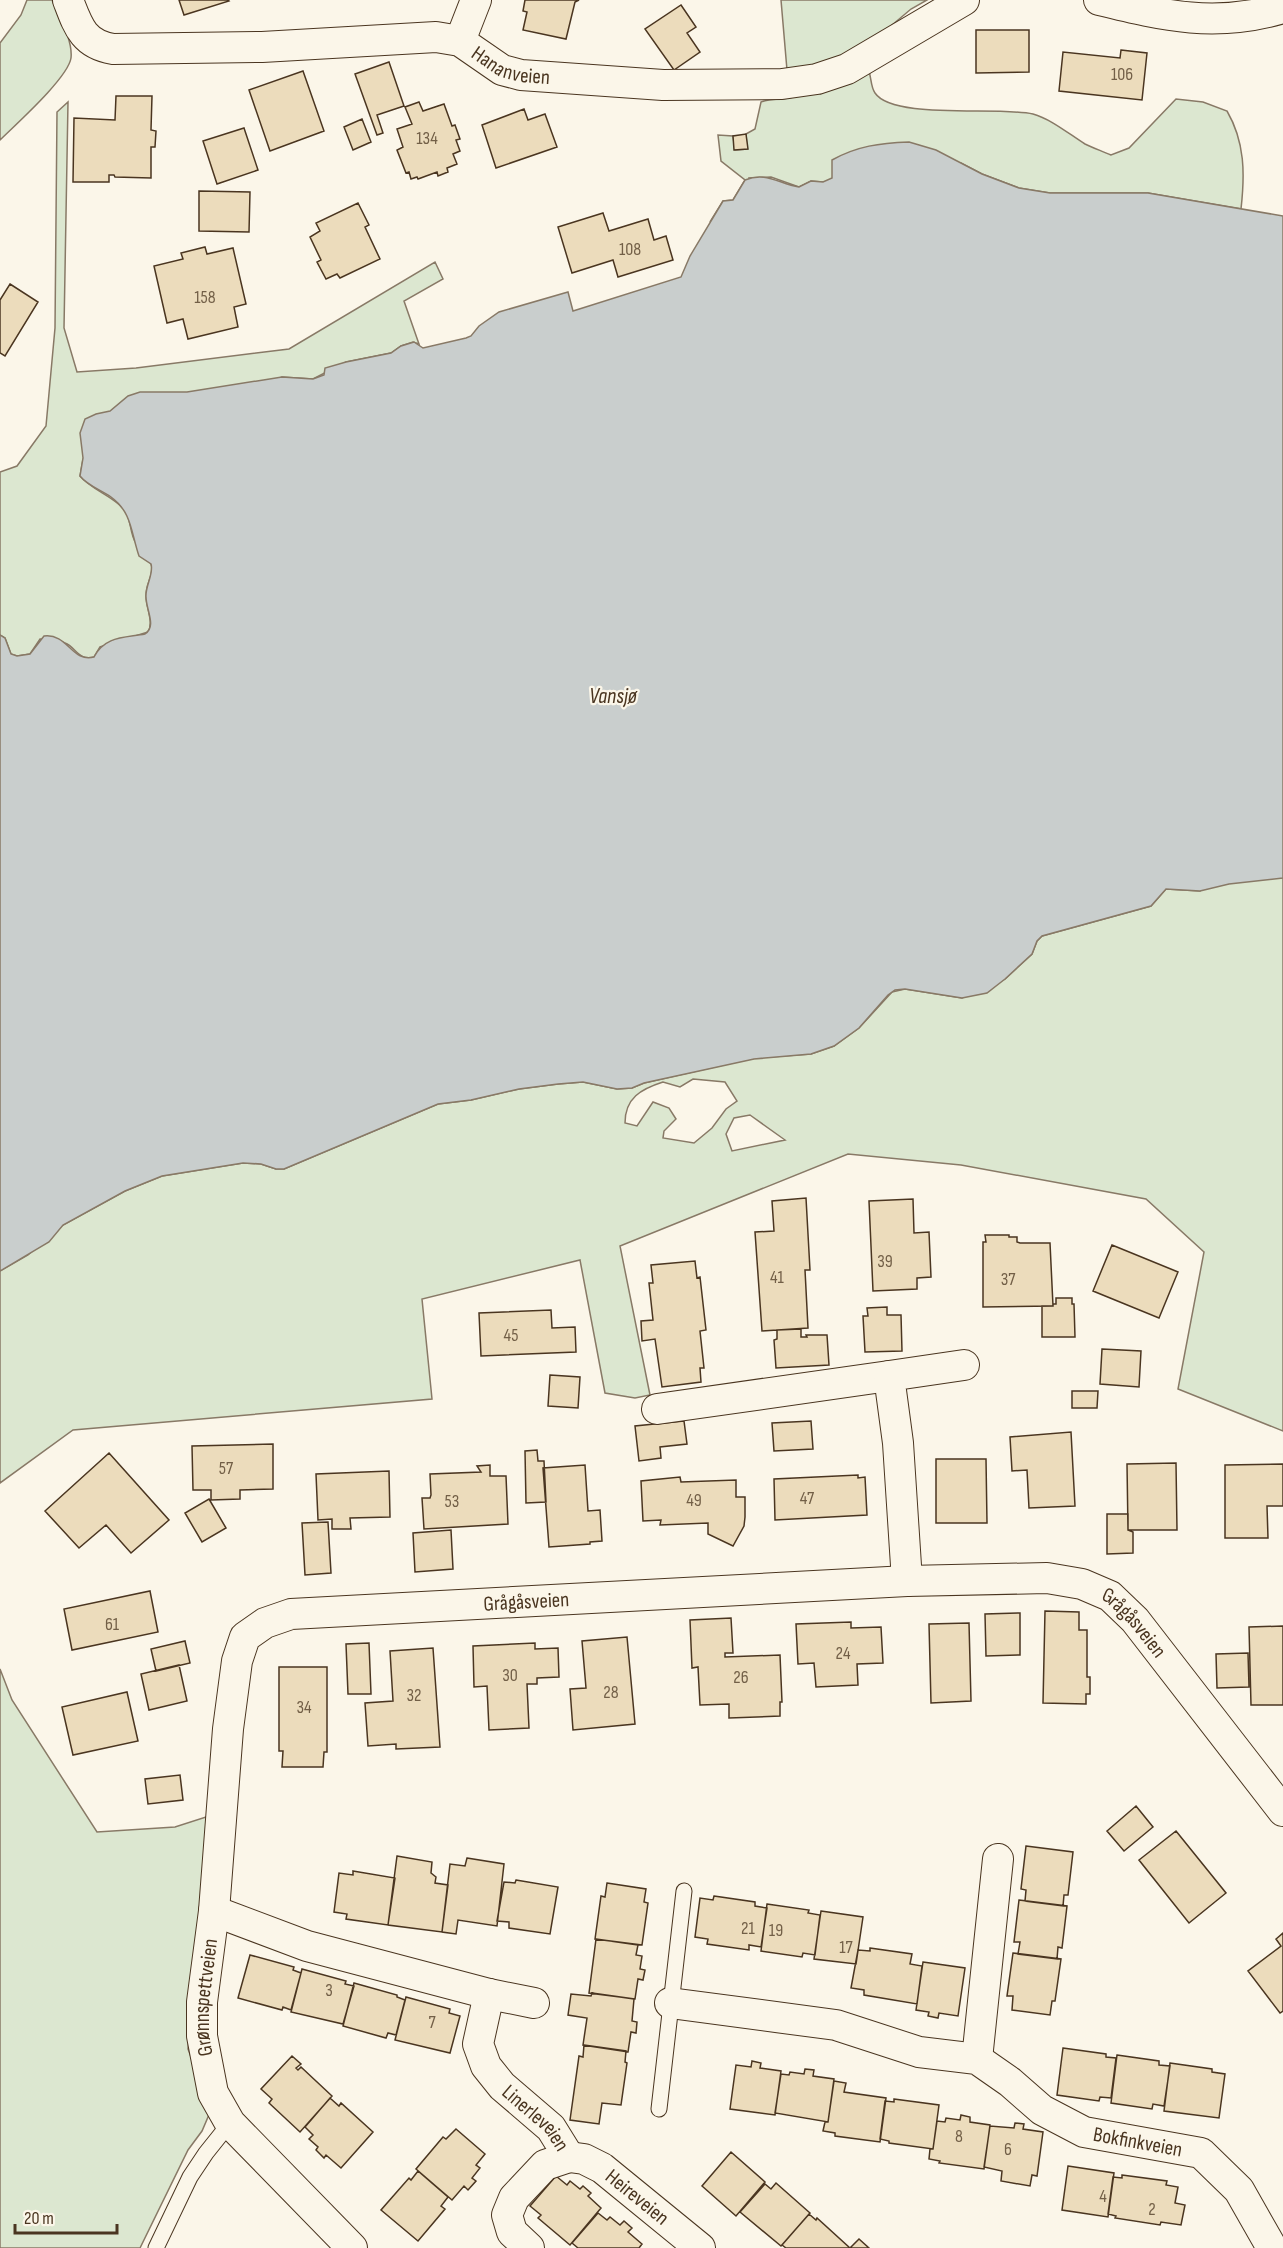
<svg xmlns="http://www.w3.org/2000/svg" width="1283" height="2248" viewBox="0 0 1283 2248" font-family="'Sofia Sans Condensed',sans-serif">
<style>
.green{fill:#dce7d0;stroke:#887966;stroke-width:1.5;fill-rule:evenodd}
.water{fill:#c9cecd;stroke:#887966;stroke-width:1.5}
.building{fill:#ecdcbc;stroke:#4a3520;stroke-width:1.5}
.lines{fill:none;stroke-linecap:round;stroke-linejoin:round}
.lane-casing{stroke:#4a3520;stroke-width:17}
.street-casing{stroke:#4a3520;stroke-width:32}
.lane{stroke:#fbf6e9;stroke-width:15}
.street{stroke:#fbf6e9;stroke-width:30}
.labels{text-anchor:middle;stroke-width:4.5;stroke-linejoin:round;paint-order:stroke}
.number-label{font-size:18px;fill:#725f47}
.street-label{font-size:21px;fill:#4a3520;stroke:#fbf6e9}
.water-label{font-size:22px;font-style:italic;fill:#4a3520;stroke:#fbf6e9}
</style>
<rect width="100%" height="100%" fill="#fbf6e9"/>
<path class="green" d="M27,0H52C59,17 73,40 71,58C68,78 15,125 0,140V43L21,15Z
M781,0H927L911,9L860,52L827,64L787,70Z
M869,71C871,77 871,88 875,93C893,120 998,106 1033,114C1051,119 1069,134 1085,144C1093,148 1102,151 1111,155L1129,148L1176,99L1203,102L1227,111C1245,142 1245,174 1241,209L1148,193H1050L1019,188L982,174L961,163L823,182L811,181L799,187L771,177L749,178L752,189L710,222L723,201L733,200L745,180L721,161L718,135L733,136L735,150L747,149L746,134L755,129L761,102C772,98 782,100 793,97C819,90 844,80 869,71Z
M68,102L64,328L77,372L136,368L289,349L435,262L443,279L404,301L419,344L413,342L401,346L391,353L346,362L313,379L282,377L83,459L80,476C92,490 111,495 124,509C132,519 129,533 136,543C140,549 154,562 152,570C151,580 146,584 146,596C146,608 154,622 148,632L100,647L94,657C78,661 76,647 65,643C58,640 47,640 40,639L30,654L17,656L11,654L5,638L0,635V472L17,466L46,426L55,328L57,112Z
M1283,798V1431L1178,1389L1204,1252L1146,1199L961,1165L848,1154L620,1246L650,1395L635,1398L605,1393L580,1260L422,1299L432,1399L73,1430L0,1483V1271L28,1255L63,1225L125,1191L162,1176L243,1163L261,1164L276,1169H284L438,1104L471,1100L519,1089L558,1084L583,1082L617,1089L632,1088L644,1083L754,1058L811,1054L834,1046L859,1028L892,992L905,989L962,998L1005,979L1032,954L1037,941L1042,936L1151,906L1166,889L1200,891ZM693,1079L725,1082L737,1101L726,1109L712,1128L694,1143L663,1138L664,1131L676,1119L669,1108L653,1102L637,1126L625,1123C625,1098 641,1089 663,1082L680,1087ZM750,1115L785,1140L732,1151L726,1134L734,1118Z
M0,1669L12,1700L97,1832L175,1827L209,1816L188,2049L211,2110L202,2131L188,2150L140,2248H0Z"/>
<path class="water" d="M909,142L936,150L982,174L1019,188L1050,193H1148L1283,216V878L1229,884L1200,891L1166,889L1151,906L1042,936L1037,941L1032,954L1005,979L987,993L962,998L905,989L895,990L888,995L859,1028L834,1046L811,1054L754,1059L644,1083L632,1088L617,1089L583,1082L558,1084L519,1089L471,1100L438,1104L284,1169H276L261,1164L243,1163L162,1176L125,1191L63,1225L49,1242L0,1271V635L5,638L11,654L17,656L30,654L44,636C68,633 72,663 94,657C105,636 124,638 145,634C157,626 146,610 146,597C145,586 154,574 151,564L139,556C131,533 132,512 111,497C101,490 88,486 80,476L83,458L80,433L85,419L96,414L110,411L128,396L140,392H187L282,377L313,379L324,375L325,368L346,362L391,353L401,346L414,342L423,348L466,338L471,336L479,326L499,312L568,292L573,311L681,277L690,256L723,201L733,200L745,180C766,171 779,184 799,187L811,181L823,182L832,178V160C857,146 880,143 909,142Z"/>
<path class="building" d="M179,0H228L229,1L184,15Z
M525,0H579L575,2L566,39L523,30L527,12L523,11Z
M681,5L696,27L687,33L700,52L674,70L645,29Z
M976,30H1029V72L976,73Z
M1121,50L1147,53L1142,100L1059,91L1063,52L1120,58Z
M389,62L404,106L377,115L383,133L377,135L355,74Z
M303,71L324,131L270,151L249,90Z
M116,96H152L151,130L156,131L155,147H151V178L115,177L114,175H109V182H73L74,118L115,120Z
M419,102L423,111L444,104L452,126L455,125L460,139L456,140L460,151L453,154L457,164L447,168L448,172L438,176L437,172L418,179L417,177L411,179L409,172L406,173L397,150L403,147L397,129L412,124L405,107Z
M524,109L528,120L545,114L557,147L496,168L482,125Z
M362,119L371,142L353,150L344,127Z
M244,128L258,170L217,184L203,141Z
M746,134L748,149L734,150L733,136Z
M199,191L250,192L249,232L199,231Z
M358,203L369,225L365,227L380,259L340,278L337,274L326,279L317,262L321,260L310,237L320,231L316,223Z
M603,213L609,231L648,219L654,240L666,236L673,260L618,277L613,260L572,273L558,227Z
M205,247L207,254L233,248L246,304L234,307L238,327L188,339L183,319L167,323L154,266L183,259L181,253Z
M10,284L38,302L5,356L0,353V300Z
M806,1198L810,1270H805L808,1328L762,1331L755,1232L774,1231L772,1201Z
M913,1199L914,1233L929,1232L931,1277L917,1278V1289L873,1291L869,1201Z
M985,1235H1009V1237H1017V1242L1020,1243H1050L1053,1306L983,1307V1242H986Z
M1112,1245L1178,1272L1159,1318L1093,1291Z
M695,1261L697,1278L700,1277L706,1330L700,1331L704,1368H700L701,1382L662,1387L655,1339L642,1341L641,1321L653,1320L649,1283H653L651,1265Z
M1056,1298H1072V1304H1074L1075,1337H1042V1306H1053V1304H1056Z
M887,1307V1315H901L902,1351L865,1352L863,1316H868L867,1308Z
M551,1310L552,1328L575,1327L576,1352L481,1356L479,1313Z
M801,1329V1337H807L806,1335H827L829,1365L776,1368L774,1340L777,1339V1330Z
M1102,1349L1141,1351L1139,1387L1100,1384Z
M550,1375L580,1377L578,1408L548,1406Z
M1072,1391H1098L1097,1408H1072Z
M684,1421L687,1444L660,1447L661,1458L639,1461L635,1426Z
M811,1421L813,1449L774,1451L772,1423Z
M1071,1432L1075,1506L1029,1508L1027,1470L1012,1471L1010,1437Z
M273,1444V1489L240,1490V1499L211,1500V1490H193L192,1446Z
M537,1450L538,1461H544L546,1502L526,1503L525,1451Z
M109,1453L169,1520L131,1553L106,1525L79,1548L45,1511Z
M936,1459H986L987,1523H936Z
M1176,1463L1177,1530H1128L1127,1464Z
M1283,1464V1506H1267L1268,1538H1225V1465Z
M490,1465V1476H506L508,1524L424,1529L422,1498H430L431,1495L430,1474L481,1472L477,1466Z
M585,1465L588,1511L600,1510L602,1541L590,1542V1544L549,1547L543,1468Z
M389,1471L390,1517L350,1518L351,1529H332V1519L318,1520L316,1474Z
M858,1475V1478L865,1477L867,1515L775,1520L774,1479Z
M680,1477L681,1482L736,1480V1497H745V1517L744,1526L733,1546L708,1534V1523L660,1525L661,1520L643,1521L641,1481Z
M209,1499L226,1528L202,1542L185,1513Z
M1107,1514H1128V1530L1133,1532V1553L1107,1554Z
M328,1522L331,1573L305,1575L302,1523Z
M451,1530L453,1569L415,1572L413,1533Z
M150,1591L158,1632L72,1650L64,1609Z
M1045,1611L1079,1612V1630H1087V1677H1090V1694H1086V1704L1043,1703Z
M1020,1613V1655L986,1656L985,1614Z
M731,1618L733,1653H725V1657L780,1655L782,1702H780V1716L729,1718V1704L700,1705L698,1667L692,1668L690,1620Z
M851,1622V1628L881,1627L883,1663L857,1664L858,1685L816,1687L814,1663L798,1664L796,1624Z
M969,1623L971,1701L931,1703L929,1624Z
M1283,1626V1705H1251L1249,1627Z
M627,1637L635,1724L573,1730L570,1689L586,1688L582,1641Z
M185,1641L190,1663L156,1671L151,1649Z
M369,1643L371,1694H348L346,1644Z
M535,1643V1649L558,1648L559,1677L537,1678V1684H527L529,1728L489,1730L487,1686L474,1687L473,1646Z
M433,1648L440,1747L396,1749V1744L368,1746L365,1703L393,1701L390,1651Z
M1248,1653L1249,1687L1217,1688L1216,1654Z
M179,1665L187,1701L149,1710L141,1674Z
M279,1667H327V1752H324L323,1767H282L283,1751H279Z
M127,1692L138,1741L73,1755L62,1707Z
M180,1775L183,1800L148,1804L145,1779Z
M1136,1806L1153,1827L1124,1851L1107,1831Z
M1176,1831L1226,1893L1189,1923L1139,1860Z
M1026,1846L1073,1852L1068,1895H1064L1063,1906L1025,1901L1026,1890L1021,1889Z
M397,1856L432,1862L431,1873L436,1877L435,1883L448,1885L442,1932L388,1925Z
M467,1858L504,1864L497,1926L458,1920L456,1934L442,1932L450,1864L465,1866Z
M353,1871L395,1878L388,1925L346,1919L347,1914L334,1912L339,1873L353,1875Z
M516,1880L558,1887L550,1934L509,1928V1922L497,1921L504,1882L515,1883Z
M607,1883L646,1889L644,1902L648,1903L642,1945L595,1939L601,1896L605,1897Z
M714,1896L755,1902V1906L767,1908L761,1947L749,1945V1950L707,1944L708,1939L695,1937L700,1898L713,1900Z
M1019,1900L1067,1906L1062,1948L1058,1947L1057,1959L1018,1954L1020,1942H1014Z
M767,1904L809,1910L808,1913L820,1915L815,1955L803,1953L802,1957L761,1951Z
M821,1911L863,1917L856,1964L814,1959Z
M1283,1933V2011L1280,2013L1248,1971L1281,1946L1276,1939Z
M596,1939L638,1945L636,1955L642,1956L640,1969L645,1970L643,1980L638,1979L635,1999L589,1993Z
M870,1948L912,1954L910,1964L922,1966L917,2004L864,1995V1990L851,1988L858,1950L870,1951Z
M1013,1953L1061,1959L1055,2001H1052L1050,2015L1012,2010L1013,1996H1007Z
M250,1955L294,1967L293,1970L301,1973L291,2010L283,2007L282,2010L238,1998Z
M923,1962L965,1968L958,2016L939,2013L938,2018L928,2016L929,2012L916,2010Z
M302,1969L346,1981L345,1984L354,1986L343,2024L291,2012Z
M354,1983L397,1995V1997L405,2000L396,2035L388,2033L386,2038L343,2026Z
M592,1993L634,1999L632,2021L637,2022L636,2033L631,2032L628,2052L583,2045L587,2018L568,2015L571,1994L591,1996Z
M406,1997L450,2009L449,2013L460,2016L450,2053L395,2040Z
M584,2045L626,2051L625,2062L627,2063L621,2105L602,2103L599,2124L570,2120L579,2056L583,2057Z
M1063,2048L1106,2054V2057L1116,2058L1111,2098L1100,2097L1099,2101L1057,2095Z
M1117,2055L1159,2061V2065L1170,2066L1164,2106L1153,2104L1152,2109L1111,2103Z
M292,2056L301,2064L296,2068L298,2070L301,2067L332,2096L300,2132L269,2103L272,2099L261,2089Z
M752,2061L761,2063L760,2068L781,2071L775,2115L730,2109L736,2065L751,2067Z
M1170,2063L1212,2069V2072L1225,2074L1219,2118L1164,2111Z
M805,2069L814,2070L813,2076L834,2079L828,2122L775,2113L781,2074L789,2075L790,2072L804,2074Z
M834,2081L846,2083L844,2092L886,2098L880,2142L835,2136V2133L823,2131L825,2122H828Z
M330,2098L339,2106L341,2103L373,2132L341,2168L326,2155L324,2158L316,2150L318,2147L309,2139L313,2135L305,2127Z
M894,2099L939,2105L933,2149L889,2143V2141L880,2139L885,2101L894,2102Z
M961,2115L970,2117V2122L990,2125L984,2169L939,2163L940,2161L929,2159L930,2149H933L937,2121L945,2122L946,2118L960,2120Z
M1015,2123L1024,2124L1023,2129L1043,2132L1037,2176L1032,2175L1030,2186L1001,2181L1002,2171L984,2167L990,2126L1014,2128Z
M456,2129L485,2154L476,2165L480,2168L472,2178L476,2181L468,2190L464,2186L452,2200L416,2169L443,2137L446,2139Z
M731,2152L765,2182L736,2216L702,2186Z
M1068,2166L1114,2173L1108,2217L1062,2210Z
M418,2171L448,2197L441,2206L445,2209L418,2241L381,2210L409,2178L411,2180Z
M1122,2175L1167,2181L1166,2185L1178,2187L1175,2203L1185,2205L1181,2225L1161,2222L1160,2225L1115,2218L1116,2216L1108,2214L1113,2177L1122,2178Z
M556,2176L567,2185L570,2181L580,2189L583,2186L591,2193L588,2196L601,2208L570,2245L538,2218L541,2215L530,2206Z
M776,2183L810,2213L781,2246L740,2212L765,2184L771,2189Z
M598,2213L607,2220L610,2217L620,2225L624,2221L632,2228L628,2232L642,2244L639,2248H578L572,2243Z
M809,2214L816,2220L817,2218L850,2248L859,2239L869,2248H786L782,2245Z"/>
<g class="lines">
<g class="lane-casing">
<path id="lane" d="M659,2109L684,1891
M156,2248L190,2177L206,2153L230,2123"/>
</g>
<g class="street-casing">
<g id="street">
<path id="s1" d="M68,0C78,26 83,44 113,49L262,47L436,37L460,41L502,70L521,75L663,85L782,84L817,79L847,69L964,0"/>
<path d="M1099,0C1165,16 1216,28 1283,8"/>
<path d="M460,41L476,0"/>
<path d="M657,1409L889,1376"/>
<path d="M907,1581L898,1443L889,1376L964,1365"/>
<path d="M214,1911L307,1946L489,1994L534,2003"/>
<path id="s2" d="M489,1994L478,2044L486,2066L502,2086L551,2128L569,2157L545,2165L514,2198L507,2215L512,2232L529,2248"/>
<path id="s3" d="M670,2003L836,2025L919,2052L977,2059L1010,2082L1042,2110L1084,2132L1201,2153L1239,2190L1272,2248"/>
<path d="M977,2059L998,1859"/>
<path id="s4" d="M569,2157L584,2159L602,2168L700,2248"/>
<path id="s5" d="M352,2248L230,2123L213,2093L202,2036V2002L214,1911L228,1729L237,1661L245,1637L265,1623L291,1614L907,1581L1047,1578L1082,1584L1110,1596L1135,1620L1283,1811"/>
</g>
</g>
<use href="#lane" class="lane"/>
<use href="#street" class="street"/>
</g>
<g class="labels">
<g class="number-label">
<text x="1122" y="80">106</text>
<text x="427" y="144">134</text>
<text x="630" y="255">108</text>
<text x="205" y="303">158</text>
<text x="885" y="1267">39</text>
<text x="777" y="1283">41</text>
<text x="1008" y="1285">37</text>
<text x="511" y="1341">45</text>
<text x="226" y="1474">57</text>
<text x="807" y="1504">47</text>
<text x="694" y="1506">49</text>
<text x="452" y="1507">53</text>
<text x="112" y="1630">61</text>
<text x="843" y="1659">24</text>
<text x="510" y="1681">30</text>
<text x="741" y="1683">26</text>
<text x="611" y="1698">28</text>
<text x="414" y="1701">32</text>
<text x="304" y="1713">34</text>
<text x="748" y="1934">21</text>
<text x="776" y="1936">19</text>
<text x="846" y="1953">17</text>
<text x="329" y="1996">3</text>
<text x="432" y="2028">7</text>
<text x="959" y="2142">8</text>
<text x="1008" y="2155">6</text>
<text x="1103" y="2202">4</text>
<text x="1152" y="2215">2</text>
</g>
<g class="street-label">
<text dy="7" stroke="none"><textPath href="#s1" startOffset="477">Hananveien</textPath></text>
<text dy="7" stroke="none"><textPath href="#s5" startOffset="957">Grågåsveien</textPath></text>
<text dy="7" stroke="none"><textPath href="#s5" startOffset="1580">Grågåsveien</textPath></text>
<text dy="7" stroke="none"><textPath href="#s5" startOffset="306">Grønnspettveien</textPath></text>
<text dy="7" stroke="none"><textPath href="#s2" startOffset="147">Linerleveien</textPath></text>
<text dy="7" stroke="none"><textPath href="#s3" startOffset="498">Bokfinkveien</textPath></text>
<text dy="7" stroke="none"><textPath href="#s4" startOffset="81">Heireveien</textPath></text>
</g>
<g class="water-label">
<text x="613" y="703">Vansjø</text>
</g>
</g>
<path d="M15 2224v9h102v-9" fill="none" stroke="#4a3520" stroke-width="3"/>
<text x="24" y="2224" font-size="18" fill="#4a3520" stroke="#fbf6e9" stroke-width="4.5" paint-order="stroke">20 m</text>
</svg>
